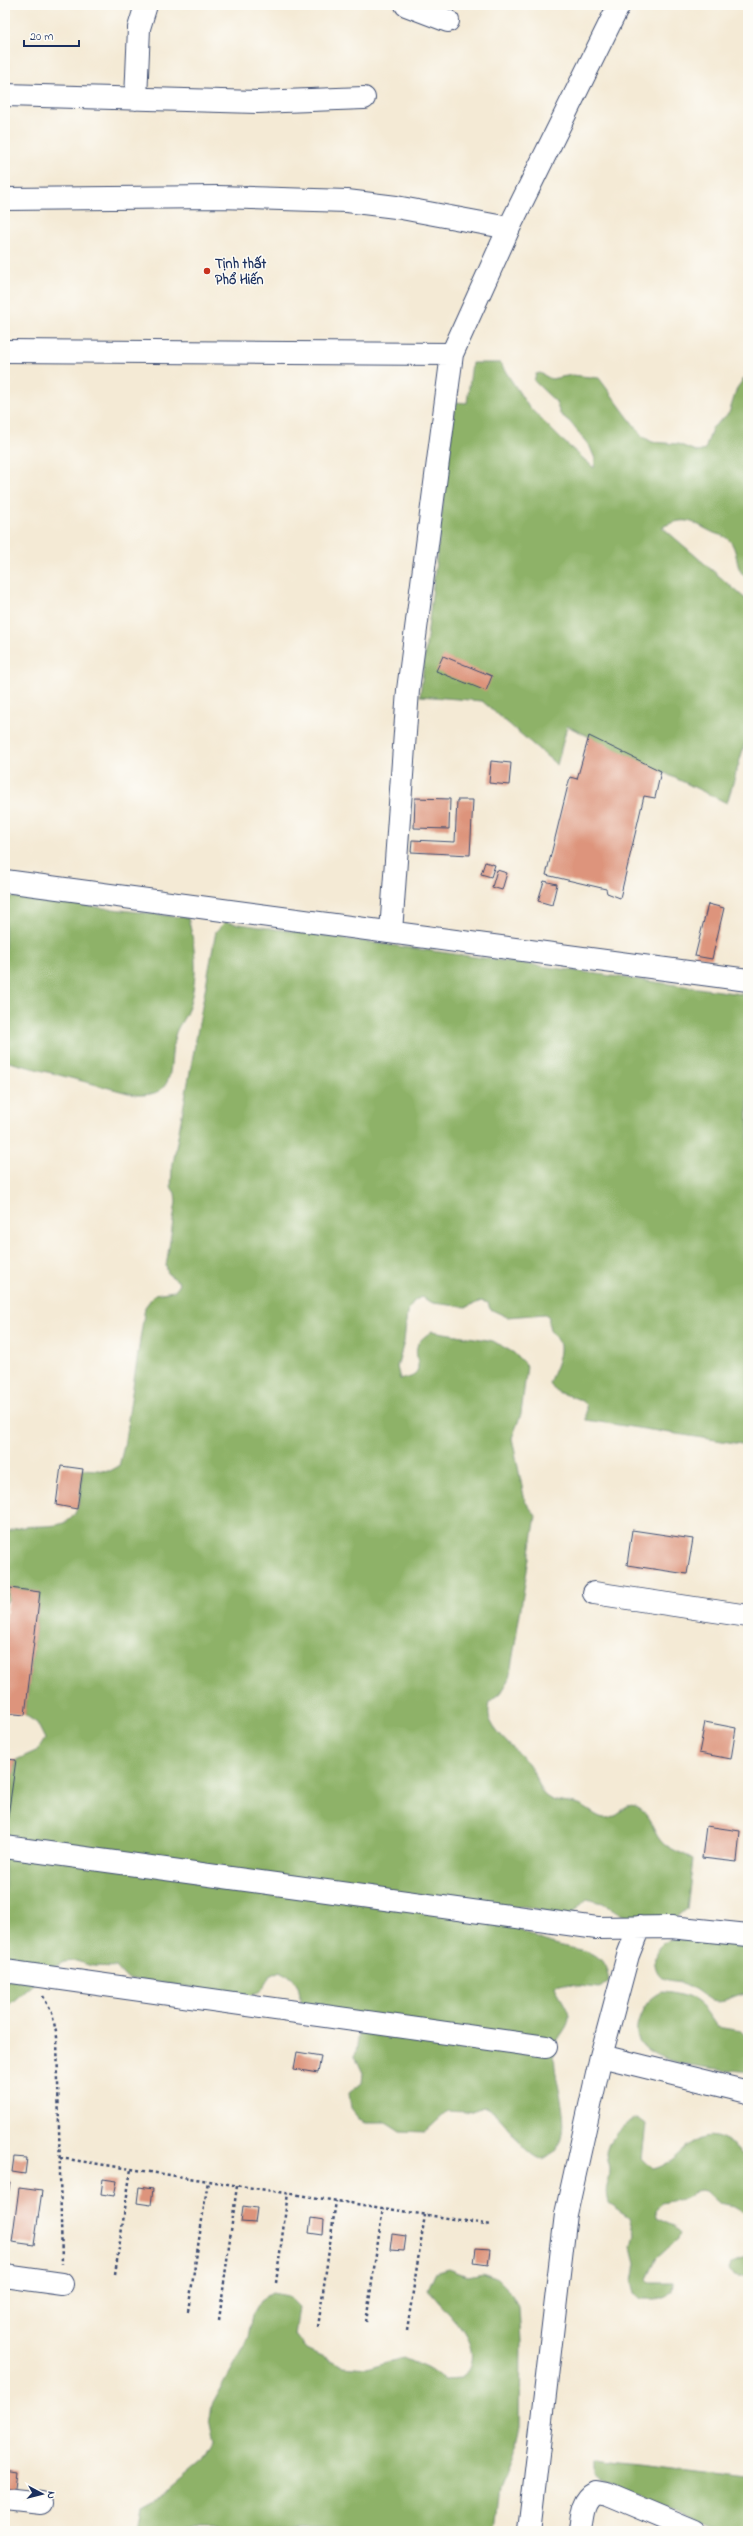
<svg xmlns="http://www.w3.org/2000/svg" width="753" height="2536" viewBox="0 0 753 2536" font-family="'Indie Flower',sans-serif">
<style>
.forest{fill:#8eb268;stroke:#547063}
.building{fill:#dd947c}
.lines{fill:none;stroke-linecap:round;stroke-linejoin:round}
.minor-casing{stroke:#3c4b70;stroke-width:24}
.path{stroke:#3c4b70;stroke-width:2.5;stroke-dasharray:3 3;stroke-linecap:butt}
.minor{stroke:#fff;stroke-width:22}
.poi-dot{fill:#c8321e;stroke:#fdfcf7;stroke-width:1.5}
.labels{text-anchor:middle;stroke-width:3;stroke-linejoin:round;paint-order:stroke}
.poi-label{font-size:14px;font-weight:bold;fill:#1b2f5e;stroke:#fdfcf7;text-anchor:start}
</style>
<rect width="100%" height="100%" fill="#fdfcf7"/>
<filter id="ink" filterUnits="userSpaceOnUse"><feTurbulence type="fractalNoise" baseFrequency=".025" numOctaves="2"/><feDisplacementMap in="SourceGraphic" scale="8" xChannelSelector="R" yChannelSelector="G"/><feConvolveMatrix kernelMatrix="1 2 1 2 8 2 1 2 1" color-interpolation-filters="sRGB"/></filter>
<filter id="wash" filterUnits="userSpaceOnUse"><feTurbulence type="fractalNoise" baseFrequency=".012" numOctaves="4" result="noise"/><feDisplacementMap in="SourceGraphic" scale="16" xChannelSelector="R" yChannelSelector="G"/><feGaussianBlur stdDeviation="0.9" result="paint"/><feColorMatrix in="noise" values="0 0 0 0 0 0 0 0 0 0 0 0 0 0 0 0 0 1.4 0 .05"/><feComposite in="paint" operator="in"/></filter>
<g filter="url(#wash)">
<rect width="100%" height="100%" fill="#f4ead5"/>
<path class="forest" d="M472,363H500L528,406L562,440L594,468L595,459L590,447L570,422L560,414L556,402L534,381L536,374L540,373L551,379L572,375L599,378L642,436L652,442L678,444L698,452L705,450L712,428L729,413L737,388L748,373V579C733,569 740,554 730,541C726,536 719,535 714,533C691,522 688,515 662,527L748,601V733L727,803L567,726L557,765L482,701L420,696L455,402L467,403Z
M5,896L188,918C196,948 199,978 188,1009C185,1019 177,1026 175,1036C167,1064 180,1097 136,1095L5,1061Z
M225,922L748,995V1445L586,1420V1405C576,1393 556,1398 549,1383C553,1372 561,1359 560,1346C558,1333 547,1337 549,1317L545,1314L507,1317L490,1309L488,1303L482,1301L466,1307L458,1306L433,1303L421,1297L414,1301L407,1313L404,1342L397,1367L400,1379C431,1377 411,1357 418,1344C421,1338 427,1335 432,1331L493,1341L514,1353L527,1366L521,1414L512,1438L525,1501L536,1516L509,1680L501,1693L490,1702C489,1708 488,1714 490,1720C499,1740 521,1752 533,1771C537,1779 539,1792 547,1797C554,1803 569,1802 579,1805C587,1808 593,1814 600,1817C618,1823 623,1800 638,1808C649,1813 653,1830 660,1839C668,1850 682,1852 693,1859L687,1909L676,1918H627L603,1903L587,1899L566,1919C547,1916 536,1904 516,1907L514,1927C527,1933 540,1940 554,1944C579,1952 605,1946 609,1981L600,1988L557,1984L555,1987C559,1995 568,2007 569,2015C570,2029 557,2035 555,2048C549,2081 585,2139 543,2160C518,2153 508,2116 483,2106L466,2112L448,2111L425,2132L400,2131L386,2122H366L359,2119L351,2109L349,2093L362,2083L363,2073L355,2056L359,2033L353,2014L300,2003C300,1985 297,1979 280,1971L271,1975C266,1986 262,1992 250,1996L126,1978L116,1967L93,1966L76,1961L65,1962L52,1968L5,2008V1837L16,1760L38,1750L45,1739L37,1723L25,1715L40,1592L10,1588L8,1601H5V1534C26,1517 66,1538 77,1509C81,1498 81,1482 83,1469L110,1471L119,1466L124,1446L145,1307L155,1294L174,1291L179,1285L178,1281L168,1274L166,1266L176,1202L175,1193L171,1187L172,1169L216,931Z
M685,1939L748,1943V1993C736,1993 725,2004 712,2000C702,1996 693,1986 683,1983C676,1980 668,1982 662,1977C652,1970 652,1949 664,1943C671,1939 678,1939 685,1939Z
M662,1992C694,1995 700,2001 717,2027L741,2031L748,2039V2072C722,2068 624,2067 638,2022C642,2008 649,1998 662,1992Z
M638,2118L646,2124L642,2158L653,2169C685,2162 692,2118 733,2145C739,2149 742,2156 748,2160V2214L735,2206L718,2203L705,2191L700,2190L683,2199L661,2203L655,2210L656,2218L673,2226L680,2233L678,2239L657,2258L647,2279L651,2283H673L672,2291L665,2299H642L635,2293L632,2281L635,2263L631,2247L634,2235L629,2217L608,2203C603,2186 610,2183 610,2169C609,2164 607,2159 607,2154C609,2138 624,2122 638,2118Z
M748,2256V2275C739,2277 735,2277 729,2270L731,2263Z
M449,2269L467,2276L482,2273L496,2278L513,2295L519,2308L521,2341L520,2427L516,2448L500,2487L495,2531H138L142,2506L168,2492L202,2463L213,2444L209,2425L212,2405L242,2351L248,2337L252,2315L261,2300L272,2293L288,2296L299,2307L295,2335L306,2349L343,2366L367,2368L403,2357L431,2369L445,2379L462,2378C491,2345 446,2315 428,2289L435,2273Z
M594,2460L748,2478V2531H723L614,2483L600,2480L594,2475Z"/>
<g id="blocks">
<path class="building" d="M443,656L492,676L486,691L436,671Z
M589,736L661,771L655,798L644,796L620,898L607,893L606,889L546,875L570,777L577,779Z
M491,761L511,763L509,785L489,783Z
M415,798L450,799L449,829L414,828Z
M457,800H473L470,855L411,852L412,840L455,842Z
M485,862L495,865L491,877L481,874Z
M497,870L507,873L502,890L492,887Z
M544,881L557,884L552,905L538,901Z
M708,904L724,908L712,959L695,956Z
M61,1466L83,1469L77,1509L56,1505Z
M632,1530L693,1539L687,1574L627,1565Z
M10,1588L40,1592L25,1715L5,1713V1626Z
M705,1722L736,1728L731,1759L699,1753Z
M5,1759L16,1760L6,1830H5Z
M706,1826L740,1831L737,1862L702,1858Z
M297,2052L321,2056L318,2073L294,2069Z
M14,2157L27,2158L25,2174L12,2172Z
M103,2179L117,2181L114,2196L101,2194Z
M5,2181L10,2182L6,2208H5Z
M139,2187L153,2189L151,2205L137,2203Z
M19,2188L42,2191L34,2245L12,2242Z
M243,2206L257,2208L255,2223L241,2222Z
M311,2218L324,2220L323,2235L309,2233Z
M392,2234L406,2236L404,2251L390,2250Z
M476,2248L490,2249L488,2265L474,2263Z
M5,2470L18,2472L15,2496L5,2494Z"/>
</g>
</g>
<g filter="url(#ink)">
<use href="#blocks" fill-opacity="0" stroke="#3c4b70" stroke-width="1"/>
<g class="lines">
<g class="minor-casing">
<path id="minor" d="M406,5L448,21
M5,95L257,102L364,98
M136,99L139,28L146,5
M5,199L218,197L347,201L396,207L509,228
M5,351L452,354
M5,881L748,980
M391,932L408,690L452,354L509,228L619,5
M594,1593L748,1616
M5,1847L597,1928L671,1927L748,1935
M5,1971L546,2047
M601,2056L748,2092
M5,2276L62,2284
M5,2499L41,2503
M529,2531L566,2214L601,2056L628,1955L639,1927
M580,2531C582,2517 582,2499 596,2492L607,2494L695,2531"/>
</g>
<path class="path" d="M43,1996L52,2013L57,2037L62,2264
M60,2158L492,2225
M115,2274L131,2169
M276,2283L288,2193
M188,2311L208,2181
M219,2320L237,2186
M366,2322L383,2208
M318,2327L336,2201
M407,2330L425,2215"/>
<use href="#minor" class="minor"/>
</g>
</g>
<circle class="poi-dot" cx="207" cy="271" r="4"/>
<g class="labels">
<g class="poi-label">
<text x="215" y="268">Tịnh thất<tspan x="215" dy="16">Phổ Hiến</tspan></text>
</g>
</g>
<rect width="753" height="2536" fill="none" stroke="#fdfcf7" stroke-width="20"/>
<g transform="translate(42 2494) rotate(97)" stroke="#fdfcf7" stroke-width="3" paint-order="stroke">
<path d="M0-3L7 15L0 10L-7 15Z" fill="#1b2f5e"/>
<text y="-6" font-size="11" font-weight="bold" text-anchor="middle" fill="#1b2f5e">N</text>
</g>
<path d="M24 40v6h55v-6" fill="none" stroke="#1b2f5e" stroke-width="2"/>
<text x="30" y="40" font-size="12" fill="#1b2f5e" stroke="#fdfcf7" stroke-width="3" paint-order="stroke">20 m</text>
</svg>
